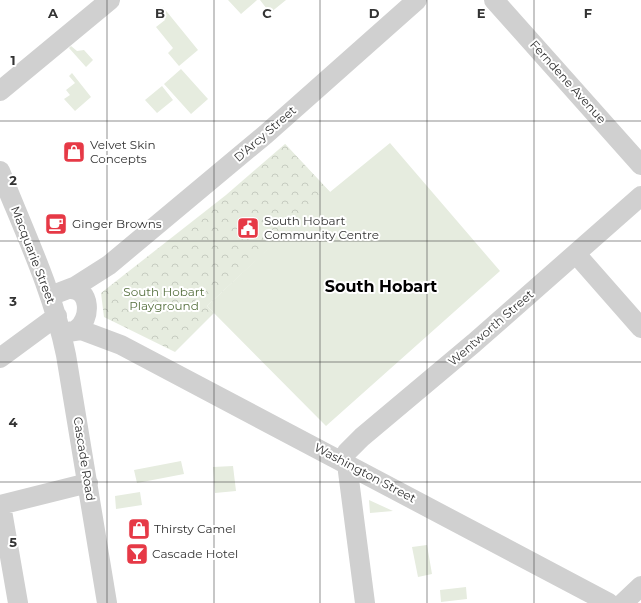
<svg xmlns="http://www.w3.org/2000/svg" width="641" height="603" viewBox="0 0 641 603" font-family="Montserrat,sans-serif">
<style>
.grass{fill:#e6ecdf}
.forest{fill:url(#forest-crowns)}
.lines{fill:none;stroke-linecap:round;stroke-linejoin:round}
.minor{stroke:#d0d0d0;stroke-width:20}
.grid{fill:none;stroke:#333;stroke-width:1;stroke-opacity:0.55}
.labels{text-anchor:middle;stroke-width:4;stroke-linejoin:round;paint-order:stroke}
.street-label{font-size:12px;fill:#333;stroke:#fff}
.poi-label{font-size:12px;fill:#333;stroke:#fff;text-anchor:start}
.park-label{font-size:12px;fill:#56703f;stroke:#fff}
.district-label{font-size:16px;font-weight:bold;fill:#000;stroke:#fff}
.grid-label{font-size:13px;text-anchor:middle;font-weight:bold;fill:#333;stroke:#fff;stroke-width:4;stroke-linejoin:round;paint-order:stroke}
</style>
<defs>
<pattern id="forest-crowns" width="20" height="18" patternUnits="userSpaceOnUse"><rect width="20" height="18" fill="#e6ecdf"/><path d="M2 6a3 3 0 1 1 6 0M12 15a3 3 0 1 1 6 0" fill="none" stroke="#c6cbc0"/></pattern>
</defs>
<rect width="100%" height="100%" fill="#fff"/>
<path class="grass" d="M228,0H257L241,14Z
M260,0H286L270,13Z
M163,7L198,50L179,66L168,53L173,48L156,27L165,20L158,11Z
M71,46L77,51L84,50L93,60L86,67L69,48Z
M181,69L208,99L191,114L164,84Z
M72,73L91,97L75,111L64,99L70,95L66,90L75,83L69,76Z
M162,86L173,100L157,113L145,100Z
M390,143L500,271L326,426L207,306L273,244L285,144L330,192Z
M181,461L184,474L137,483L134,470Z
M233,466L236,491L215,493L213,467Z
M140,492L142,505L116,509L115,496Z
M369,500L393,511L370,513Z
M427,545L432,574L418,577L412,547Z
M466,587L467,599L441,602L440,590Z"/>
<path class="forest" d="M285,144L330,192L207,306L214,313L175,352L104,317L101,293L226,195Z"/>
<g class="lines">
<path class="minor" d="M494,0L641,165
M0,91L110,0
M0,171C24,231 53,291 66,355L107,603
M576,254L641,328
M69,289C91,287 92,320 76,330
M50,296L76,286L109,265L266,134L417,0
M61,333L81,330L121,345L609,603
M0,358L57,316
M342,461L347,452L362,437L474,343L641,196
M347,464L365,603
M0,505L88,483
M1,505L18,603
M623,603L641,586"/>
</g>
<path class="grid" d="M107,0V603M214,0V603M320,0V603M427,0V603M534,0V603M0,121H641M0,241H641M0,362H641M0,482H641"/>
<defs>
<g id="shop-square" transform="scale(1.15)"><rect x="-9" y="-9" width="18" height="18" rx="4" fill="#e63946" stroke="#fff"/><path d="M-5-2.5h2.3a2.7 3.5 0 0 1 5.4 0H5L5.5 6h-11ZM-1.5-2.5h3a1.5 2.3 0 0 0-3 0Z" fill="#fff"/></g>
<g id="cafe-square" transform="scale(1.15)"><rect x="-9" y="-9" width="18" height="18" rx="4" fill="#e63946" stroke="#fff"/><path d="M-5.5-4.5H6V0H3Q3 3.5 0 3.5H-2.5Q-5.5 3.5-5.5 0ZM3-3.2v2h1.7v-2ZM-6 4.5H4V6H-6Z" fill="#fff"/></g>
<g id="civic-square" transform="scale(1.15)"><rect x="-9" y="-9" width="18" height="18" rx="4" fill="#e63946" stroke="#fff"/><path d="M-.6-6.5H3V-4.5H.6V-3L4-1V1h2V6H-6V1h2V-1L-.6-3ZM-1.2 2.5V6h2.4V2.5Z" fill="#fff"/></g>
<g id="bar-square" transform="scale(1.15)"><rect x="-9" y="-9" width="18" height="18" rx="4" fill="#e63946" stroke="#fff"/><path d="M-6-5H6L.8 .8V4.5H3.5V6h-7V4.5H-.8V.8Z" fill="#fff"/></g>
</defs>
<g fill-rule="evenodd">
<use href="#shop-square" x="74" y="152"/>
<use href="#cafe-square" x="56" y="224"/>
<use href="#civic-square" x="248" y="228"/>
<use href="#shop-square" x="139" y="529"/>
<use href="#bar-square" x="137" y="554"/>
</g>
<g class="labels">
<g class="street-label">
<text transform="translate(568 82) rotate(48)" y="4">Ferndene Avenue</text>
<text transform="translate(265 134) rotate(-41)" y="4">D'Arcy Street</text>
<text transform="translate(33 255) rotate(69)" y="4">Macquarie Street</text>
<text transform="translate(491 328) rotate(-41)" y="4">Wentworth Street</text>
<text transform="translate(84 459) rotate(81)" y="4">Cascade Road</text>
<text transform="translate(365 473) rotate(28)" y="4">Washington Street</text>
</g>
<g class="poi-label">
<text x="90" y="149">Velvet Skin<tspan x="90" dy="14">Concepts</tspan></text>
<text x="264" y="225">South Hobart<tspan x="264" dy="14">Community Centre</tspan></text>
<text x="72" y="228">Ginger Browns</text>
<text x="154" y="533">Thirsty Camel</text>
<text x="152" y="558">Cascade Hotel</text>
</g>
<g class="park-label">
<text x="164" y="296">South Hobart<tspan x="164" dy="14">Playground</tspan></text>
</g>
<g class="district-label">
<text x="381" y="292">South Hobart</text>
</g>
</g>
<g class="grid-label">
<text x="53" y="18">A</text>
<text x="160" y="18">B</text>
<text x="267" y="18">C</text>
<text x="374" y="18">D</text>
<text x="481" y="18">E</text>
<text x="588" y="18">F</text>
<text x="13" y="65">1</text>
<text x="13" y="185">2</text>
<text x="13" y="306">3</text>
<text x="13" y="427">4</text>
<text x="13" y="547">5</text>
</g>
</svg>
